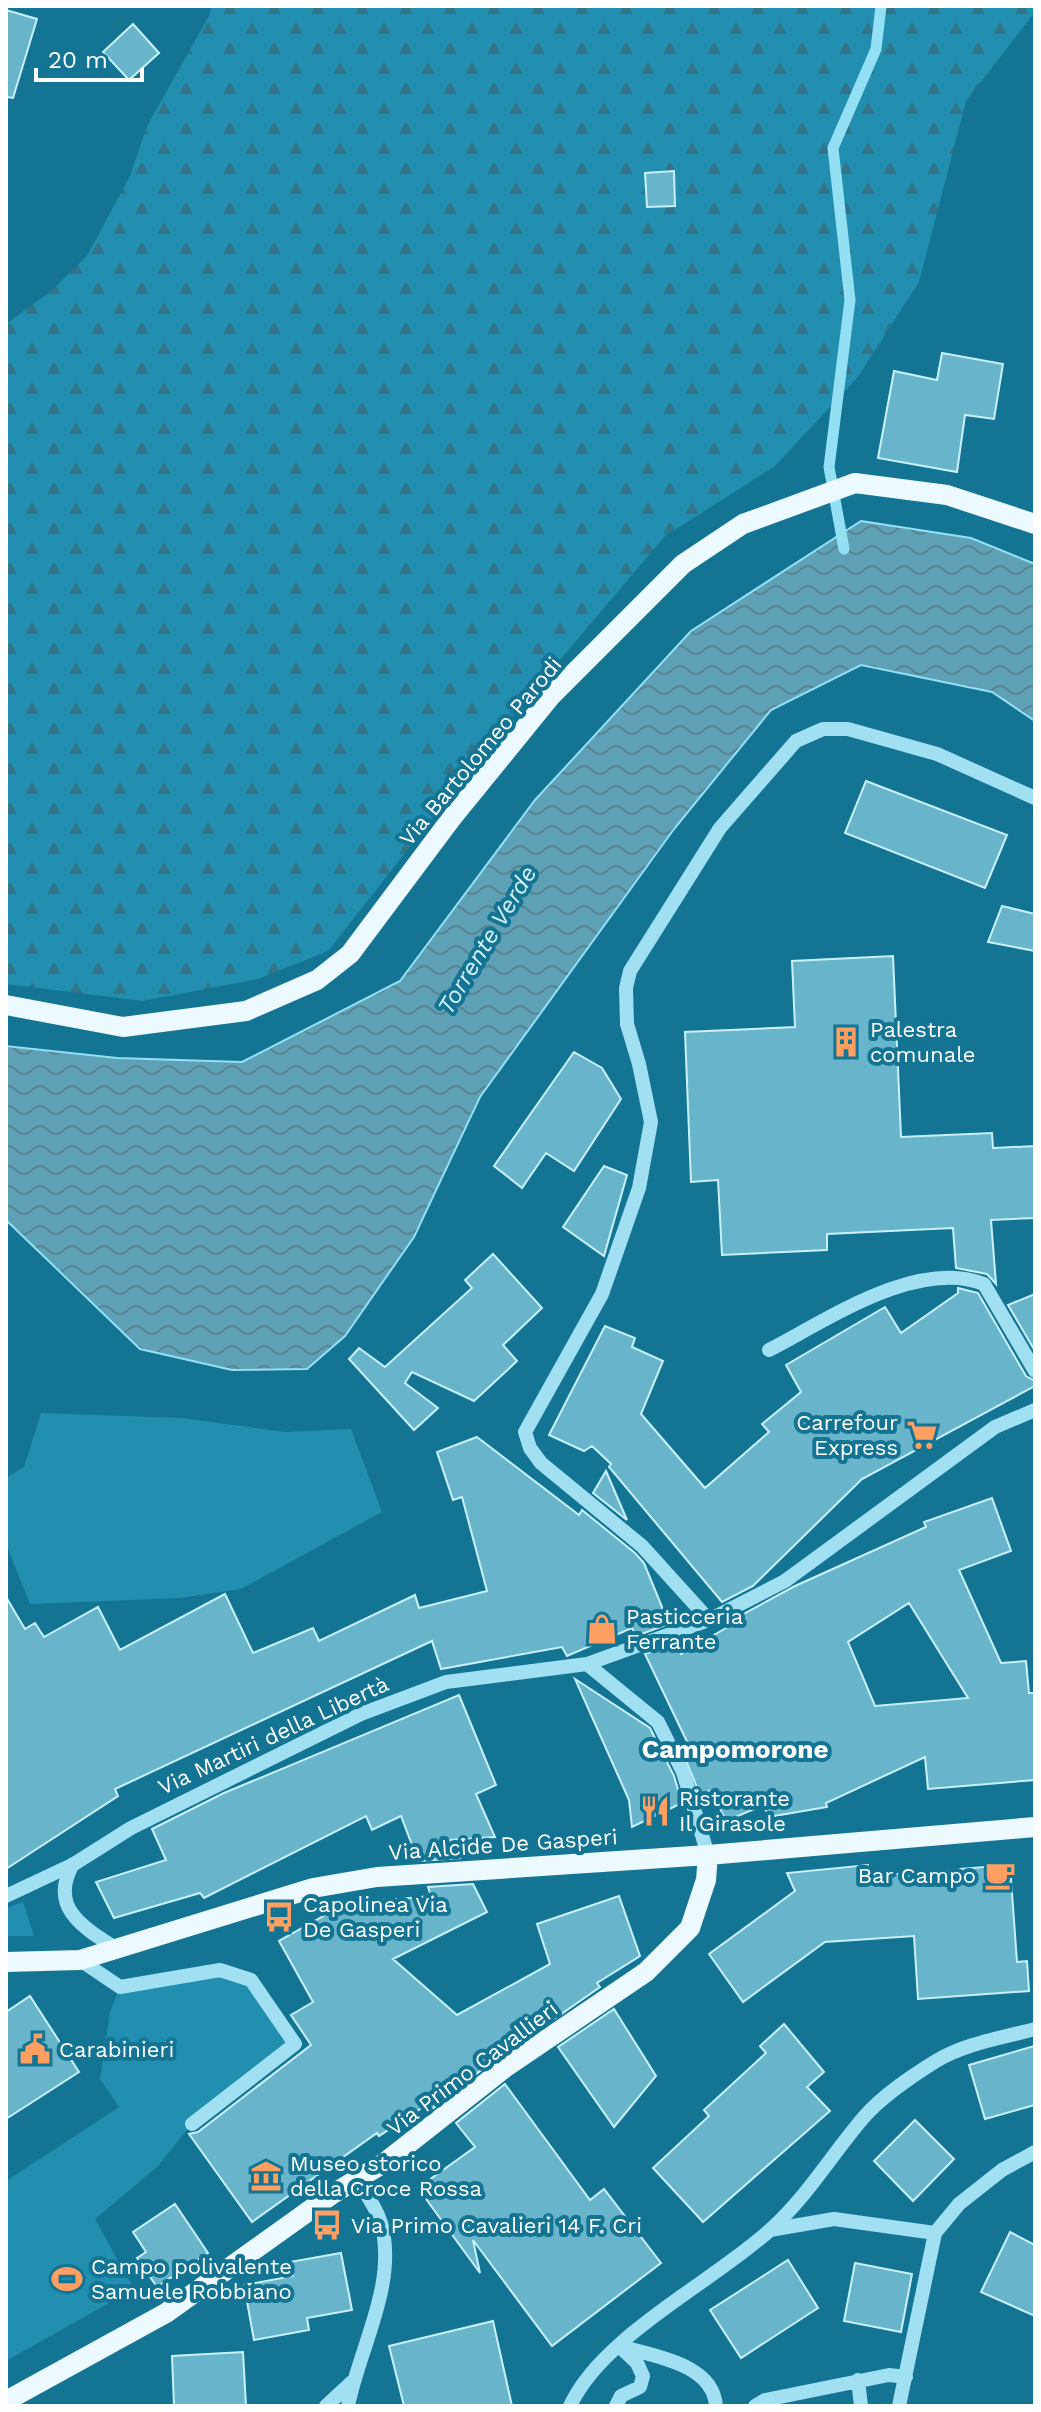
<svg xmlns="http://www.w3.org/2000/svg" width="1041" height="2412" viewBox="0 0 1041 2412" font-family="'Work Sans',sans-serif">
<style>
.green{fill:#228fb0}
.forest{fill:url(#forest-firs)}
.water{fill:url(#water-waves);stroke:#93e0f5;stroke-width:2}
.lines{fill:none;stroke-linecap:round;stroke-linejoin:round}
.stream{stroke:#93e0f5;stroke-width:11}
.building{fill:#68b4cb;stroke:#c8f1fd;stroke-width:2;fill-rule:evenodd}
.minor{stroke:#a1dff2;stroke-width:14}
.major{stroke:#ecf9ff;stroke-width:20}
.labels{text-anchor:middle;stroke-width:8;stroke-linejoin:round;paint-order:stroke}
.street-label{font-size:22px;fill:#fff;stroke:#137493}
.poi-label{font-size:22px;fill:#fff;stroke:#137493;text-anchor:start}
.water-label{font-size:24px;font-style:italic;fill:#d2f2fc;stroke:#137493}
.quarter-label{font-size:26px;font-weight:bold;fill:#fff;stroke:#137493}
</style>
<defs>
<pattern id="forest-firs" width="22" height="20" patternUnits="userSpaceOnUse" patternTransform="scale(2)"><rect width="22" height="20" fill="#228fb0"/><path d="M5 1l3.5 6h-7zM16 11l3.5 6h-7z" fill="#337488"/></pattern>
<pattern id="water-waves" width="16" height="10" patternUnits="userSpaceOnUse" patternTransform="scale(2)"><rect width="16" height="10" fill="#5ea0b5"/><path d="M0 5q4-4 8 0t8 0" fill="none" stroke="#588390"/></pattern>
</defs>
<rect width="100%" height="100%" fill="#137493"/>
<path class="green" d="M41,1413L182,1418L285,1432L351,1429L382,1512L241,1589L180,1598L30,1604L6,1544V1478L24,1467Z
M23,1902L34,1936H6V1908Z
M220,1970L251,1980L295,2044L192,2124L157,2167L95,2219L134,2289L6,2361V2181L119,2107L100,2079L110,2012L120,1987Z"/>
<path class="forest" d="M211,6H1035V12L966,101L919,282L857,378L774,467L665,536L515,713L328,951L258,979L143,1001L6,984V324L50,292L87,256L130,176L147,126L209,16Z"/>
<path class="water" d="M861,521L971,538L1035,564V721L992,692L861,665L771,710L674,829L480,1097L414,1237L345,1336L307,1369L232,1370L140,1349L6,1220V1046L117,1058L242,1062L400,981L535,800L691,631Z"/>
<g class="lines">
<path class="stream" d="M844,549L829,467L850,300L833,148L876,49L881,6"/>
</g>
<path class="building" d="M6,10L37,19L13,98L6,97Z
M133,24L159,53L129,80L103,52Z
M674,171L675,206L647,207L645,173Z
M942,353L1003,364L994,419L965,415L957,472L878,458L894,371L937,380Z
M866,781L1007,835L985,888L845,833Z
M1002,906L1035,914V951L988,942Z
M893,956L901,1137L992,1133L993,1148L1035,1146V1218L991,1220L996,1284L987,1274L956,1268L953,1228L827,1234V1250L722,1255L718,1180L691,1182L685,1032L795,1027L792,961Z
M574,1052L602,1068L621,1099L574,1171L546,1153L522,1188L494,1166Z
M604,1166L627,1175L604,1256L563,1227Z
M493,1254L542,1308L503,1345L517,1361L474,1401L412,1372L405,1383L438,1408L414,1430L349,1359L359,1348L385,1367L472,1288L465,1280Z
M958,1288L978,1293L1026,1376L1035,1381V1386L862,1479L753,1586L722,1602L609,1467L611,1464L592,1446L584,1451L549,1435L605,1326L635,1338L632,1347L663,1361L641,1414L705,1488L769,1432L762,1424L801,1392L786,1365L885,1307L901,1333L958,1293Z
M1035,1294V1351L1008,1305Z
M477,1437L579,1515L582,1510L635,1553L644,1563L669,1624L636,1636L632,1628L567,1656L562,1647L441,1669L432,1641L115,1789L118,1796L6,1869V1597L25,1629L35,1623L44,1637L98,1607L120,1650L225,1594L253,1653L313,1628L319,1641L415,1595L419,1608L487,1591L462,1497L453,1500L437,1452Z
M606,1471L627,1520L593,1493Z
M992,1498L1011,1551L959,1570L1001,1663L1026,1661L1029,1693H1035V1780L928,1789L925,1757L826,1803L827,1807L768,1817L764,1805L726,1821L711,1790L700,1795L679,1743L691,1750L645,1654L677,1642L681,1654L738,1621L736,1618L795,1586L926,1527L924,1522ZM909,1603L968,1698L875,1706L848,1642Z
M575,1679L650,1728L674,1776L682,1803L632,1827L629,1800Z
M459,1695L496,1785L476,1794L495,1837L451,1840L460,1858L418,1861L401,1816L372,1830L366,1816L204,1898L200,1893L114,1918L96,1882L166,1860L152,1829L224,1793Z
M868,1865L869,1876L1010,1865L1017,1962L1027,1961L1029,1991L918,1999L914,1936L825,1942L743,2002L709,1954L795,1891L787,1873Z
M473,1884L487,1912L393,1959L457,2015L550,1964L537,1924L619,1896L640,1956L597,1983L600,1987L544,2026L540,2019L488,2052L494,2060L432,2109L428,2104L379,2136L377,2133L252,2222L189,2134L198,2132L311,2045L291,2015L313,2002L279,1941L345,1904L431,1896L428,1887Z
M30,1996L79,2072L6,2119V2012Z
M614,2009L656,2076L614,2127L558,2047Z
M784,2024L824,2072L807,2087L830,2111L703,2222L653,2168L709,2116L704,2110L766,2053L760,2046Z
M1034,2046L1035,2105L985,2119L969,2065Z
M505,2084L590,2200L604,2189L661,2263L552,2346L473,2240L480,2273L418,2188L475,2147L456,2123Z
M915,2120L954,2159L913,2201L874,2161Z
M175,2204L208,2253L157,2287L137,2258L146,2252L133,2232Z
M1010,2232L1035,2245V2316L981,2292Z
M341,2253L352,2310L307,2318L309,2330L254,2340L244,2285L293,2276L290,2262Z
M788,2260L818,2308L741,2358L710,2310Z
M855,2263L912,2274L901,2332L844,2321Z
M493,2321L512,2406H404L389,2346Z
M243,2352L246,2406H174L172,2356Z"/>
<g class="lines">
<path class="minor" d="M769,1350C827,1320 917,1258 984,1284L1035,1371
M709,1620L642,1546L541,1463L530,1448L525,1432L602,1294L639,1188L651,1122L639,1064L627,1024L626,988L630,971L720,828L796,741L823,729H848L937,754L1035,798
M587,1664L658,1722L683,1772L708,1855
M73,1864C48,1908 84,1928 117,1949
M6,1896L74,1864L131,1828L361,1714L446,1682L587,1664L709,1620L785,1581L995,1427L1035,1410
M80,1960L120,1987L220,1970L251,1980L295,2044L192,2124
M770,2230L834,2219L935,2233
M619,2346C652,2356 713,2363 716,2406
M858,2380L861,2406
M326,2406L352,2382
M348,2406C359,2349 398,2283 381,2223C376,2207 366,2194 357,2180
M570,2406C602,2336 713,2282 770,2230C807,2197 832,2154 864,2117C883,2095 912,2076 936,2061C966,2043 1002,2038 1035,2029
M616,2406L621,2396L640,2387L643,2376L637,2363L622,2349
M755,2406L765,2400L889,2375L906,2377
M899,2406L935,2233L959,2204L1002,2170L1035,2152"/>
<path class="major" d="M6,1005L123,1027L246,1011L317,980L350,954L451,819L551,696L683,564L743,524L855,483L947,495L1035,524
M6,1962L80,1960L313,1888L377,1877L708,1855L1035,1827
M6,2401L166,2313L331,2195L384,2163L506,2067L646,1972L690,1928L706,1880L708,1855"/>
</g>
<defs>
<g id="building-bare" transform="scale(2.4)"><path d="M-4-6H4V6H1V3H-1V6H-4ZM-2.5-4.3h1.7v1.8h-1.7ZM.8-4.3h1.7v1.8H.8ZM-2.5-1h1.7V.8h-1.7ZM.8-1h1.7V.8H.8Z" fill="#ff9f62" stroke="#137493" stroke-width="2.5" paint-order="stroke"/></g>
<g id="supermarket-bare" transform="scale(2.4)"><path d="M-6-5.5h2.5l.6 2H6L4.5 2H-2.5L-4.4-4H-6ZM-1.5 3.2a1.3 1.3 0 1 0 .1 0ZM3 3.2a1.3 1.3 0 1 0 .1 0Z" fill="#ff9f62" stroke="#137493" stroke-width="2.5" paint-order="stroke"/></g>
<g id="shop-bare" transform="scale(2.4)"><path d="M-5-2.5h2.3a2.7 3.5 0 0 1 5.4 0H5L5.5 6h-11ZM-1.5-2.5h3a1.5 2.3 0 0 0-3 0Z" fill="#ff9f62" stroke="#137493" stroke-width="2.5" paint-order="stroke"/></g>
<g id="restaurant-bare" transform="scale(2.4)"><path d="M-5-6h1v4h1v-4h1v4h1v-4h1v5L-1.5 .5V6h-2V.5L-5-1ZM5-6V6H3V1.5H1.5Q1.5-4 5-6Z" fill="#ff9f62" stroke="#137493" stroke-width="2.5" paint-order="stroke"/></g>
<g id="cafe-bare" transform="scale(2.4)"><path d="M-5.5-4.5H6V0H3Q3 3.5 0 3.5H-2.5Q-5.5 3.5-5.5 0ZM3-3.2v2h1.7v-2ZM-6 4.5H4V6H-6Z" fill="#ff9f62" stroke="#137493" stroke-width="2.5" paint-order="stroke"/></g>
<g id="bus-bare" transform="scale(2.4)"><path d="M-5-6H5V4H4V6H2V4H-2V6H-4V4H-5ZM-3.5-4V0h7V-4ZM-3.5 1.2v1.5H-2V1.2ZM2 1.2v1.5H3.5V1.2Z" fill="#ff9f62" stroke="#137493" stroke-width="2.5" paint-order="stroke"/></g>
<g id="civic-bare" transform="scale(2.4)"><path d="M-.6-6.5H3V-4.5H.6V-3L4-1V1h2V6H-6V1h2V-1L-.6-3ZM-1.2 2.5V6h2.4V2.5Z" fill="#ff9f62" stroke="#137493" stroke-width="2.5" paint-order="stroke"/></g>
<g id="museum-bare" transform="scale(2.4)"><path d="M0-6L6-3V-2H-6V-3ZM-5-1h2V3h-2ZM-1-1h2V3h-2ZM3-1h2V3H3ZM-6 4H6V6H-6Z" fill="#ff9f62" stroke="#137493" stroke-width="2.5" paint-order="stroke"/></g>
<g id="stadium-bare" transform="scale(2.4)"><path d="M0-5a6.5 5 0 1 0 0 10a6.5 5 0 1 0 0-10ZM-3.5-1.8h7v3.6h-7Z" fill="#ff9f62" stroke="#137493" stroke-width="2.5" paint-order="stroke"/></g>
</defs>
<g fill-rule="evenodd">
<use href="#building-bare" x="846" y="1042"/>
<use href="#supermarket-bare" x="922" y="1435"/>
<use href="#shop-bare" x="602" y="1629"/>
<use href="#restaurant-bare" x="655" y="1811"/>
<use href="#cafe-bare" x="1000" y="1875"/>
<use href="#bus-bare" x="279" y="1917"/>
<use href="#civic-bare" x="35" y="2049"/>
<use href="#museum-bare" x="266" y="2176"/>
<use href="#bus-bare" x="327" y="2225"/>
<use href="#stadium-bare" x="67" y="2279"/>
</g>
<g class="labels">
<g class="street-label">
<text transform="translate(480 751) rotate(-50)" y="8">Via Bartolomeo Parodi</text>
<text transform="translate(273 1735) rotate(-25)" y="8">Via Martiri della Libertà</text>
<text transform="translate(503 1844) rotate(-4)" y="8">Via Alcide De Gasperi</text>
<text transform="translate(472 2068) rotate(-37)" y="8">Via Primo Cavallieri</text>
</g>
<g class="poi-label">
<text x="870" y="1037">Palestra<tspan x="870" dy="25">comunale</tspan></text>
<text x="898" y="1430" text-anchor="end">Carrefour<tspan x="898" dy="25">Express</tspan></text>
<text x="626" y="1624">Pasticceria<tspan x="626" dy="25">Ferrante</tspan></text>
<text x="679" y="1806">Ristorante<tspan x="679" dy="25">Il Girasole</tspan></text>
<text x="976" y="1883" text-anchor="end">Bar Campo</text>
<text x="303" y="1912">Capolinea Via<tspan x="303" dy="25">De Gasperi</tspan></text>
<text x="59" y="2057">Carabinieri</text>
<text x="290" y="2171">Museo storico<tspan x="290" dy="25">della Croce Rossa</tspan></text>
<text x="351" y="2233">Via Primo Cavalieri 14 F. Cri</text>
<text x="91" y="2274">Campo polivalente<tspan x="91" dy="25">Samuele Robbiano</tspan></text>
</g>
<g class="water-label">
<text transform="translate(487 940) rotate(-59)" y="8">Torrente Verde</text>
</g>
<g class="quarter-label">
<text x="735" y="1758">Campomorone</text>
</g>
</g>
<rect width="1041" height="2412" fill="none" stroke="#ffffff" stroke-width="16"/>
<path d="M36 68v12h106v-12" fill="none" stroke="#ffffff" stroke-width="4"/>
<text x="48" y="68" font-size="24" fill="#ffffff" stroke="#137493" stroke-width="6" paint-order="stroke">20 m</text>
</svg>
